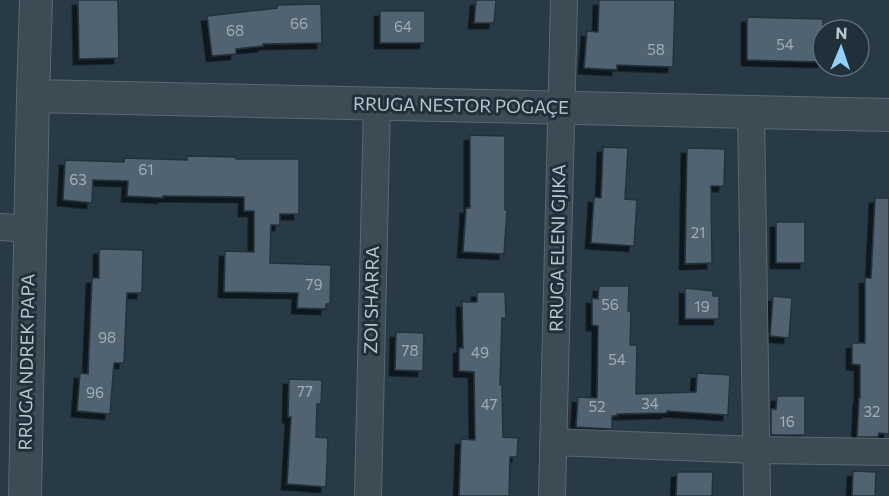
<svg xmlns="http://www.w3.org/2000/svg" width="889" height="496" viewBox="0 0 889 496" font-family="Commissioner,sans-serif">
<style>
.building{fill:#516470;stroke:#23323c;stroke-width:1.5;filter:url(#shadow)}
.lines{fill:none;stroke-linecap:round;stroke-linejoin:round}
.minor-casing{stroke:#5b6871;stroke-width:28}
.tertiary-casing{stroke:#5b6871;stroke-width:34}
.minor{stroke:#3c4b54;stroke-width:26}
.tertiary{stroke:#3c4b54;stroke-width:32}
.labels{text-anchor:middle;stroke-width:6;stroke-linejoin:round;paint-order:stroke}
.number-label{font-size:15px;fill:#a0adb6}
.street-label{font-size:18px;fill:#bac5cd;stroke:#20303a}
</style>
<defs>
<filter id="shadow"><feDropShadow dx="-5.5" dy="5.5" stdDeviation="0" flood-color="#0009"/></filter>
</defs>
<rect width="100%" height="100%" fill="#273a45"/>
<path class="building" d="M78,0H118L119,58L79,59Z
M476,0H496L494,23H474Z
M599,0H675L673,67L617,65V70L584,68L587,31L598,32Z
M321,4L322,43L263,44V46L236,49V54L212,56L207,16L277,8V5Z
M380,11H425V43H380Z
M747,17L823,19V62L747,60Z
M470,135L505,136V210H507L504,254L463,252L466,208H470Z
M603,147L628,148L625,199L637,200L634,246L591,243L594,197L601,198Z
M687,148L725,149L724,186H711L712,263L685,264Z
M187,156L236,157V159H299V214H280V225H271L270,263L331,265L330,304H326V309L297,308L298,293L224,292L225,251L254,252V211H244V197L163,196V198L127,196L128,181L93,180L92,203L63,200L65,160L124,162V158L187,160Z
M875,198H889V434L879,433L878,437H857L859,398H860V365L852,364V343H865V278H871Z
M776,222H805V263H776Z
M99,249L143,250L142,293H127L124,363H114L110,414L77,411L80,373L88,374L92,278H99Z
M599,286H629L628,311H631L630,345H637L636,394L696,392L697,373L730,375L728,415L667,411V413L617,414V416H612V429L576,427L578,397L597,398L598,326L592,325V298L598,299Z
M685,288L713,291V296H719V319H685Z
M477,292H505L506,318H502L500,385H502L503,437L518,438L517,457H510L509,496H459L461,439L475,440L474,372L459,371V348H463L462,302H477Z
M773,296L792,298L789,338L770,336Z
M396,332L424,333L423,371L395,370Z
M289,379L322,380L321,404H317L316,437L328,438L326,487L287,484L291,417H288Z
M777,396H805V435H771V409H776Z
M853,471L876,472L875,496H852Z
M677,472H713L712,496H676Z"/>
<g class="lines">
<g class="minor-casing">
<path id="minor" d="M751,112L757,496
M0,227L30,229
M553,442L757,450L889,452
M368,496L377,104
M552,496L564,0"/>
</g>
<g class="tertiary-casing">
<path id="tertiary" d="M33,96L889,115
M25,496L33,96L36,0"/>
</g>
<use href="#minor" class="minor"/>
<use href="#tertiary" class="tertiary"/>
</g>
<g class="labels">
<g class="number-label">
<text x="299" y="29">66</text>
<text x="403" y="32">64</text>
<text x="235" y="36">68</text>
<text x="785" y="50">54</text>
<text x="656" y="55">58</text>
<text x="146" y="175">61</text>
<text x="78" y="185">63</text>
<text x="698" y="238">21</text>
<text x="314" y="290">79</text>
<text x="610" y="310">56</text>
<text x="702" y="312">19</text>
<text x="107" y="343">98</text>
<text x="410" y="356">78</text>
<text x="480" y="358">49</text>
<text x="617" y="365">54</text>
<text x="305" y="397">77</text>
<text x="95" y="398">96</text>
<text x="650" y="409">34</text>
<text x="489" y="410">47</text>
<text x="597" y="412">52</text>
<text x="872" y="417">32</text>
<text x="787" y="427">16</text>
</g>
<g class="street-label">
<text transform="translate(461 106) rotate(1)" y="6">RRUGA NESTOR POGAÇE</text>
<text transform="translate(558 248) rotate(-89)" y="6">RRUGA ELENI GJIKA</text>
<text transform="translate(372 300) rotate(-89)" y="6">ZOI SHARRA</text>
<text transform="translate(27 362) rotate(-89)" y="6">RRUGA NDREK PAPA</text>
</g>
</g>
<g transform="translate(841 48) rotate(2)"><circle r="28" fill="#20303a" stroke="#5e6c75" stroke-width="1.5"/>
<path d="M0-4.5L10 22L0 15L-10 22Z" fill="#93cff9"/>
<text y="-9" font-size="16" font-weight="bold" text-anchor="middle" fill="#bac5cd">N</text>
</g>
</svg>
